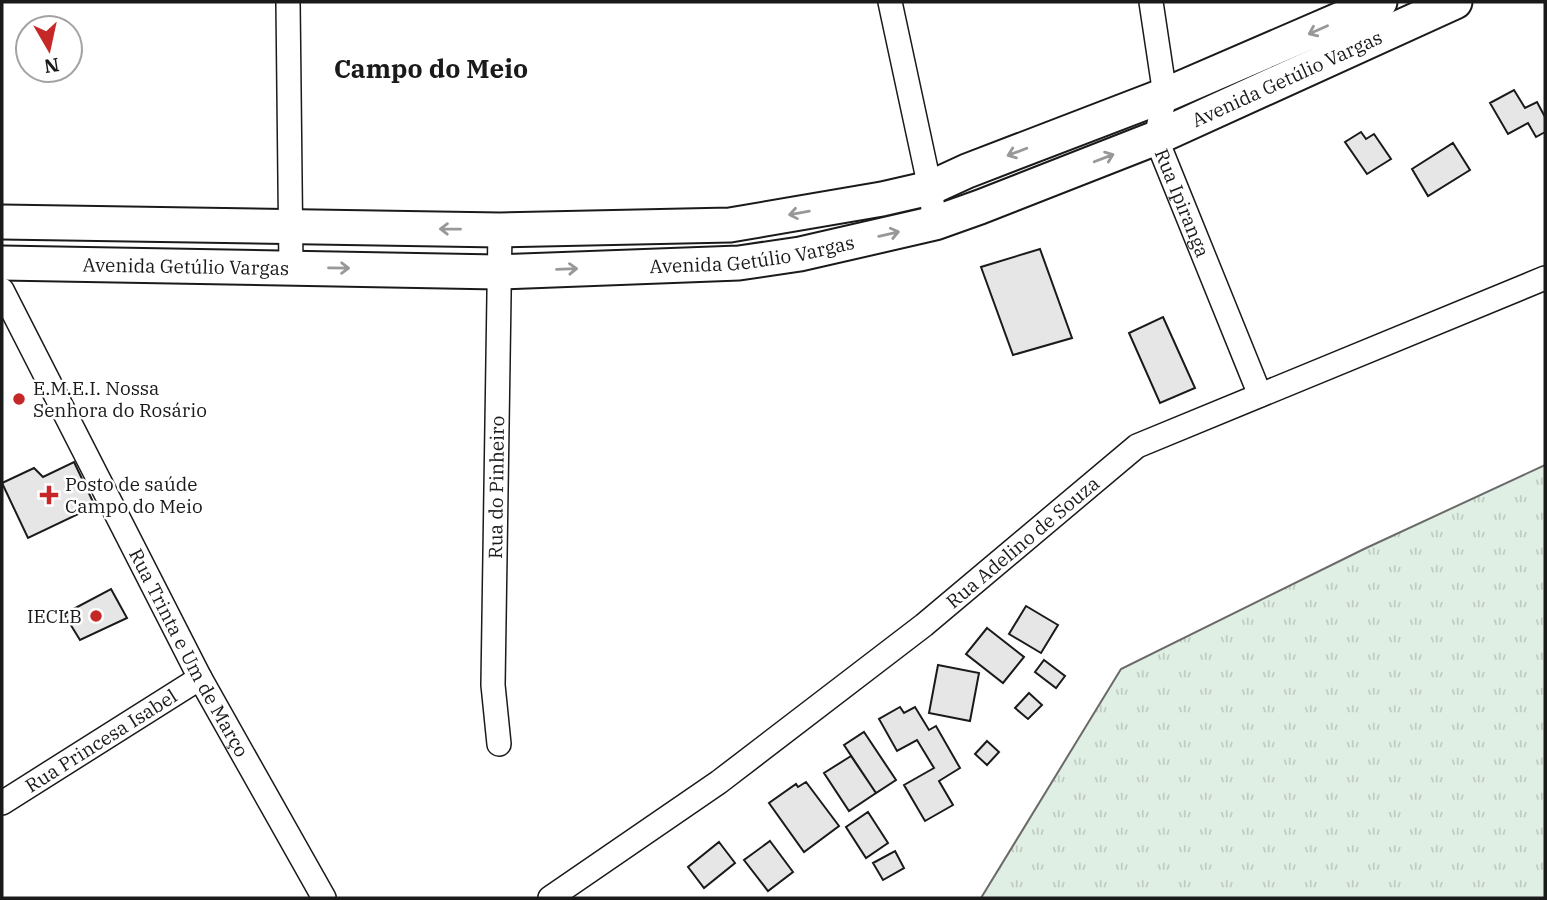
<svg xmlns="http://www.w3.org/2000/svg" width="1547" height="900" viewBox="0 0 1547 900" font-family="'IBM Plex Serif',serif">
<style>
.grass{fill:url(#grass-tufts);stroke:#6a6a6a;stroke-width:2}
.building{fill:#e6e6e6;stroke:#1a1a1a;stroke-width:2}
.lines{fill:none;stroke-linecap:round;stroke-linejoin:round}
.minor-casing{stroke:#1a1a1a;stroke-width:26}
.secondary-casing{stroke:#1a1a1a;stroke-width:37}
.minor{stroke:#fff;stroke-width:23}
.secondary{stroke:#fff;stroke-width:33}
.oneway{stroke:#989898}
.poi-dot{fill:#c62828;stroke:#fff;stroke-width:2.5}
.labels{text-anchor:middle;stroke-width:5;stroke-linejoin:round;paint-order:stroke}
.street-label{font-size:19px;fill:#1a1a1a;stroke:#fff}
.poi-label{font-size:19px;fill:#1a1a1a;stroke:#fff;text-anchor:start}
.district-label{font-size:26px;font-weight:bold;fill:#1a1a1a;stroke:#fff}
</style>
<defs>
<pattern id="grass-tufts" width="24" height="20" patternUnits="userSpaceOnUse" patternTransform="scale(1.75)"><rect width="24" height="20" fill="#e0efe3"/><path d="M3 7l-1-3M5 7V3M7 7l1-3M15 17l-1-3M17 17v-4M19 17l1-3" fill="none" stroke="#c0ccc2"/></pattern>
</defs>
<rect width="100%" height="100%" fill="#fff"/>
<path class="grass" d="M1545,465V898H981L1121,669L1364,549Z"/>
<path class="building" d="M1514,90L1525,108L1537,102L1545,117V132L1536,137L1528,123L1508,134L1490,103Z
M1361,132L1366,139L1374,134L1391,159L1367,174L1345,142Z
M1453,143L1470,170L1428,196L1412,169Z
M1040,249L1072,338L1013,355L981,267Z
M1163,317L1195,388L1160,403L1129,333Z
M74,462L95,506L28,538L2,483L34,468L43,477Z
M111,589L127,618L80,640L64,614Z
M1026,606L1058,625L1041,653L1009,634Z
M987,628L1024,657L1003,683L966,654Z
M1044,660L1065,676L1056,688L1035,672Z
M938,665L979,673L970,721L929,713Z
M1029,693L1042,705L1028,719L1015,708Z
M900,707L904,713L915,707L929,730L936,726L960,768L939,781L953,805L925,821L904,785L934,768L917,740L897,751L879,719Z
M864,732L896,780L876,793L844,745Z
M987,741L999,752L987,765L975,754Z
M851,756L876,793L849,811L824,773Z
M806,782L839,826L804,852L769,803L796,784L798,787Z
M868,812L888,843L866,858L846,827Z
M770,841L793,872L768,891L744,860Z
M719,842L735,863L704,888L688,867Z
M895,851L904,868L883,880L873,863Z"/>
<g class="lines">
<g class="minor-casing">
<g id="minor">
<path d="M288,2L291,267"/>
<path d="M890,2L930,188L935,223"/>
<path id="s1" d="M1151,2L1165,95L1156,138L1260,395"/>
<path id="s2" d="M2,290L200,678L324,898"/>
<path id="s3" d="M499,744L493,685L500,230"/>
<path id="s4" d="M2,803L200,678"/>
<path id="s5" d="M550,898L719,782L924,625L1137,446L1545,278"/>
</g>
</g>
<g class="secondary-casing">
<g id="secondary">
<path d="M2,222L500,230L730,225L882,199L930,188L967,171L1165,95L1380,2"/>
<path id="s6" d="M2,263L498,272L739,263L800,254L935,223L980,207L1156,138L1455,2"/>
</g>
</g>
<use href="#minor" class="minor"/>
<use href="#secondary" class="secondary"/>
</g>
<defs><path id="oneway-shaft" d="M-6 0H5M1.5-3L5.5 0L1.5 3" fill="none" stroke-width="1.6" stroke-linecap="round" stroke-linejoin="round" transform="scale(1.75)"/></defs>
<g class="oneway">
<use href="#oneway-shaft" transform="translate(1318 30) rotate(156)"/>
<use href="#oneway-shaft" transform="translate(1017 152) rotate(159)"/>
<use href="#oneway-shaft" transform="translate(1104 158) rotate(-21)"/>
<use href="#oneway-shaft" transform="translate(799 213) rotate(170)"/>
<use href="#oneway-shaft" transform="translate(450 229) rotate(-179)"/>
<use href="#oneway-shaft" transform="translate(889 234) rotate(-13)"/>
<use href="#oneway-shaft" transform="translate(339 268) rotate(1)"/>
<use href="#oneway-shaft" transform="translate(567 269) rotate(-2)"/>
</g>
<g class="poi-dot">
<circle cx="19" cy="399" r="7"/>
<path d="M45.5 484.5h7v7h7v7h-7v7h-7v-7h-7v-7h7z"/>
<circle cx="96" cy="616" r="7"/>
</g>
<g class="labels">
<g class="street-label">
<text dy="7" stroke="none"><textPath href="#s6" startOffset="1318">Avenida Getúlio Vargas</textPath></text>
<text dy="7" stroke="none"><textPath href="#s1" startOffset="208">Rua Ipiranga</textPath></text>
<text dy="7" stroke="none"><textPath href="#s6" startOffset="751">Avenida Getúlio Vargas</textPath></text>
<text dy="7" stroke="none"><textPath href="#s6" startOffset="184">Avenida Getúlio Vargas</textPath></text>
<text dy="7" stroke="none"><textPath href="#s3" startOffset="257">Rua do Pinheiro</textPath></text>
<text dy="7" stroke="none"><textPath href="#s5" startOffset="592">Rua Adelino de Souza</textPath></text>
<text dy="7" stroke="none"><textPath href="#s2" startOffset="408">Rua Trinta e Um de Março</textPath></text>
<text dy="7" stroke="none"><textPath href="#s4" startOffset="117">Rua Princesa Isabel</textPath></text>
</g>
<g class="poi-label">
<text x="33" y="395">E.M.E.I. Nossa<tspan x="33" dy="22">Senhora do Rosário</tspan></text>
<text x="65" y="491">Posto de saúde<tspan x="65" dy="22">Campo do Meio</tspan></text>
<text x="82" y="623" text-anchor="end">IECLB</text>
</g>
<g class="district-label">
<text x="431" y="78">Campo do Meio</text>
</g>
</g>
<rect width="1547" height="900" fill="none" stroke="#1a1a1a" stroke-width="7"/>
<g transform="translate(49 49) rotate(171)"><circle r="33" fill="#ffffff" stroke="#a3a3a3" stroke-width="2"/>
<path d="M0-5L12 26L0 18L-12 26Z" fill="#c62828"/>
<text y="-10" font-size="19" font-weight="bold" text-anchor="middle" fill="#1a1a1a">N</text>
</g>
</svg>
